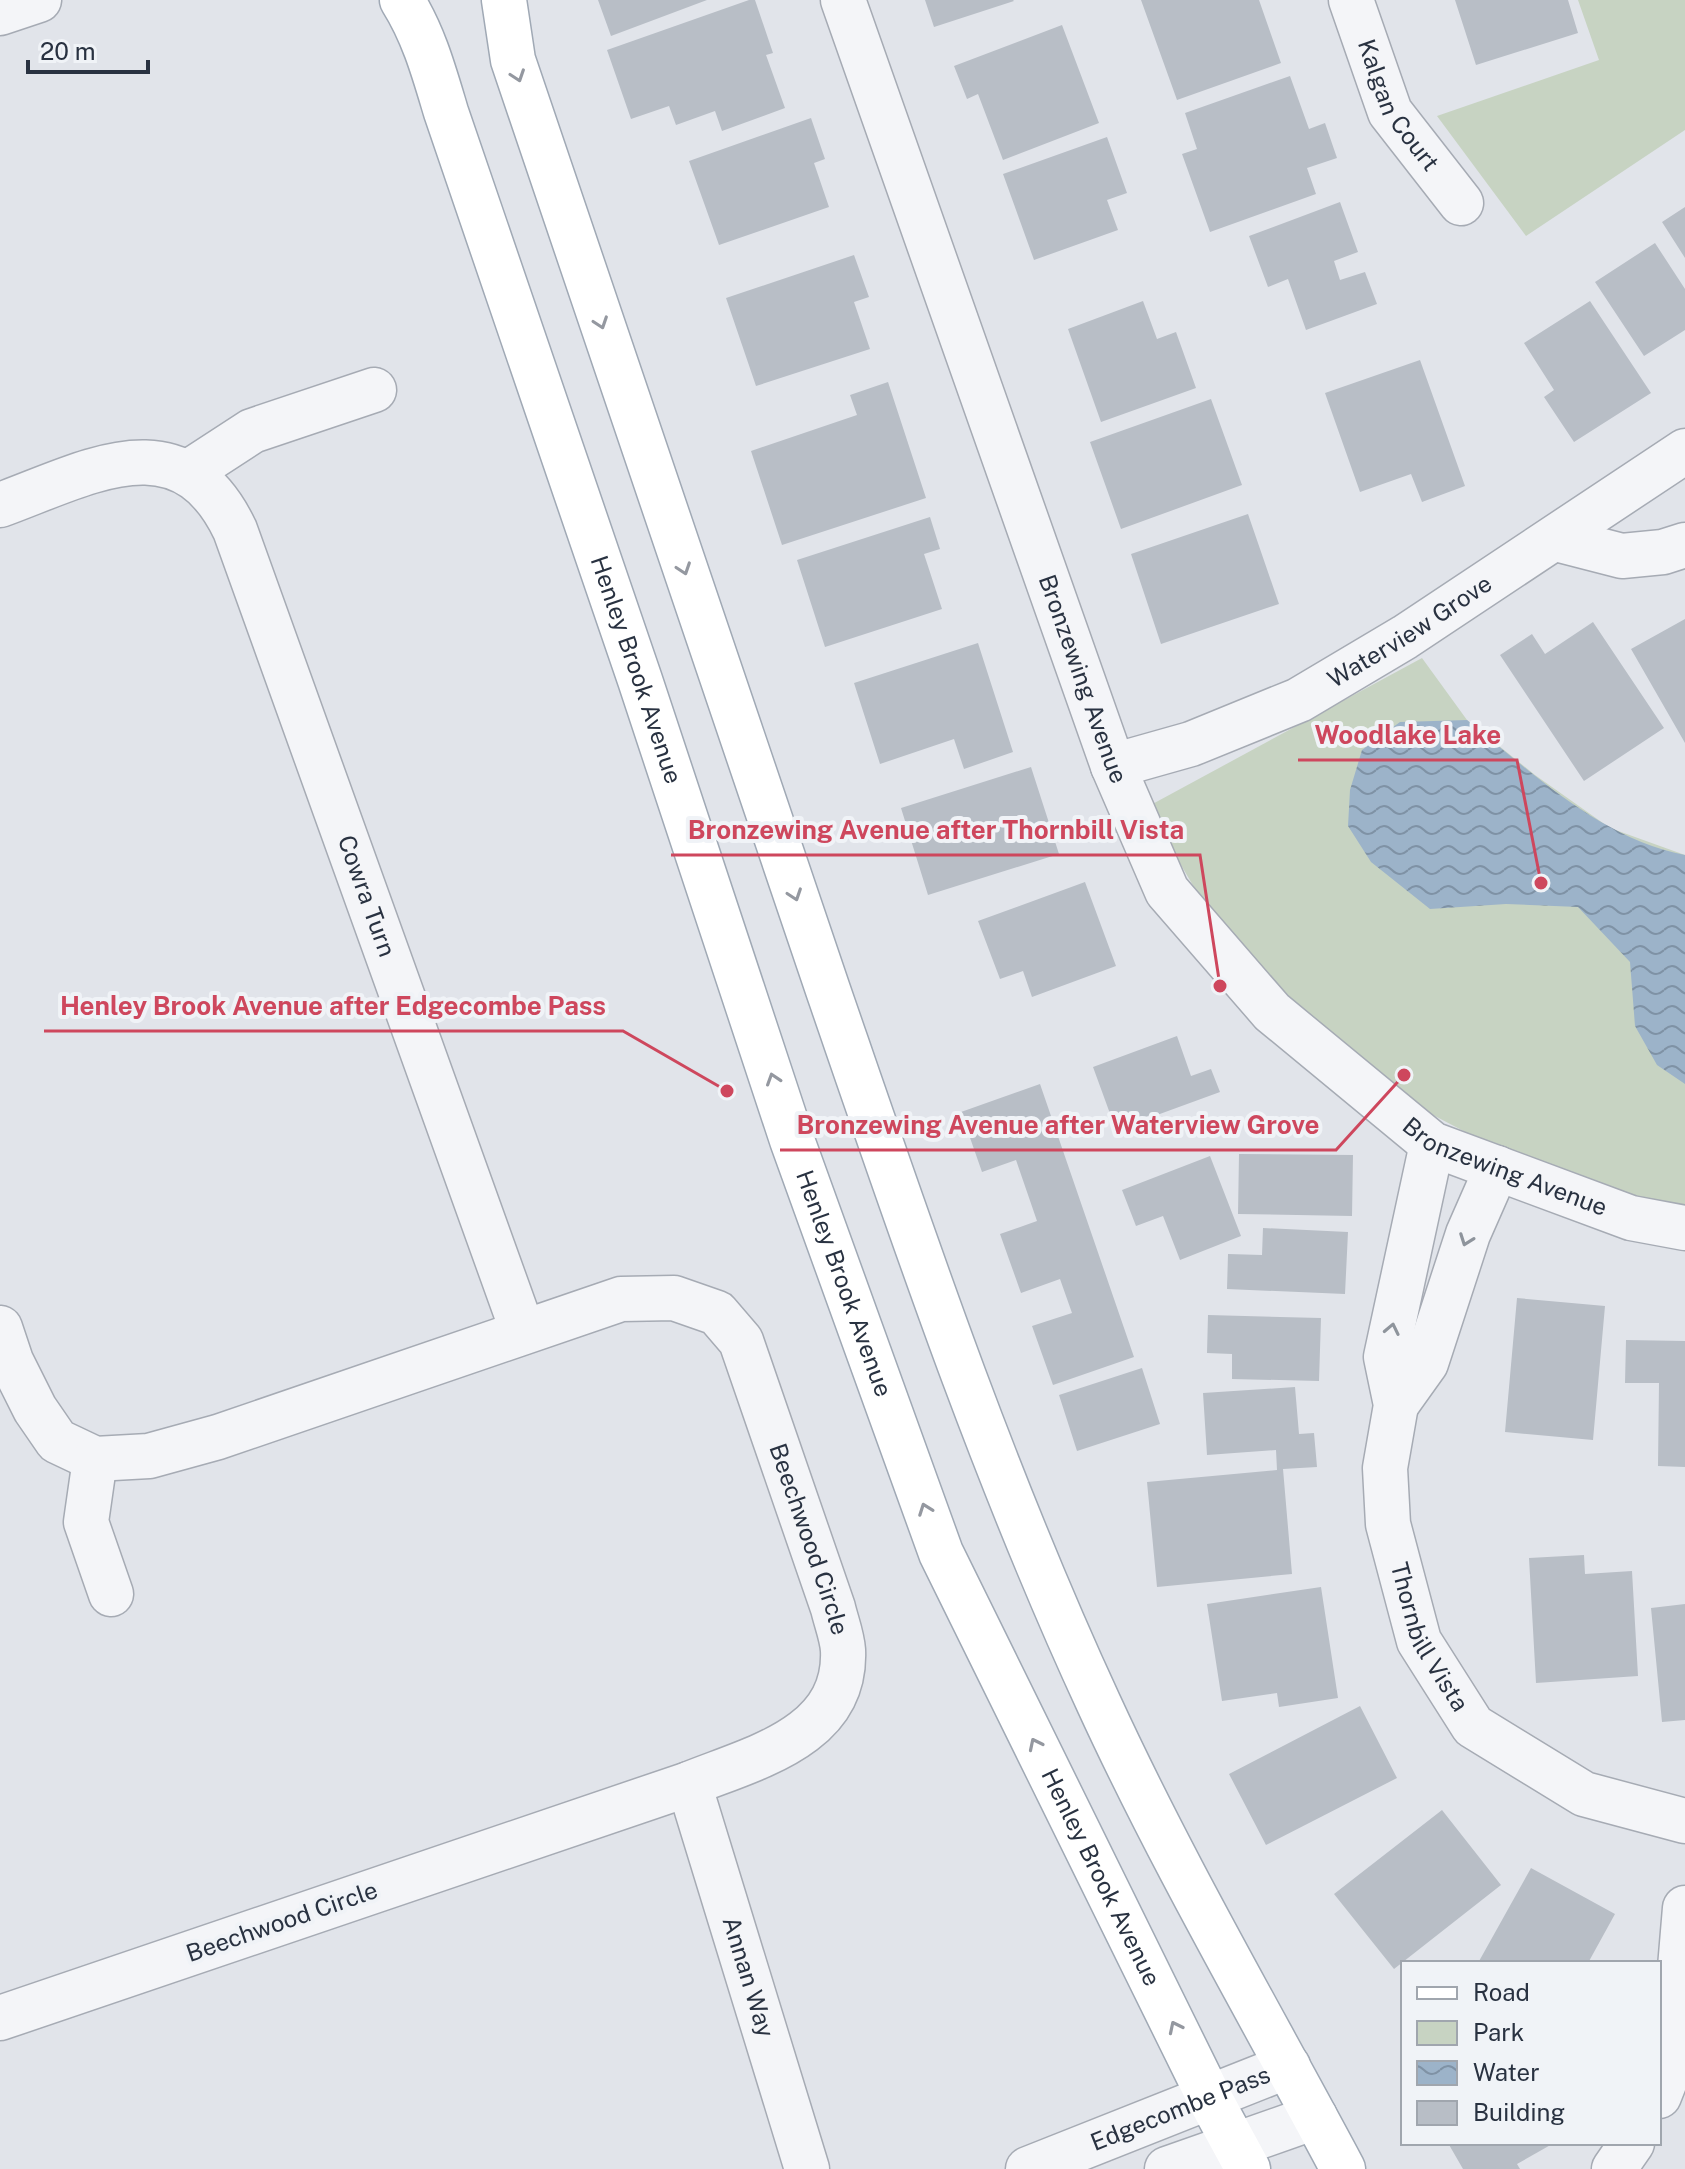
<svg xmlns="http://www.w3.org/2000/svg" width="1685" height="2169" viewBox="0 0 1685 2169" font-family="'Public Sans',sans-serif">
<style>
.park{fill:#c7d3c2}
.water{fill:url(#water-waves)}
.building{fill:#b8bec6}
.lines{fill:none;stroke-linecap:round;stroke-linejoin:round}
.minor-casing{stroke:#a6abb4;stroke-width:47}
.major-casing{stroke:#a0a9b5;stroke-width:47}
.minor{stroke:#f4f5f8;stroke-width:44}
.major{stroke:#fff;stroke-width:44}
.oneway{stroke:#9498a0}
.oneway2{stroke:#8e949c}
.labels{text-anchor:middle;stroke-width:8;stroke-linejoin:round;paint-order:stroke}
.street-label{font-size:24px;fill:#293241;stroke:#f0f3f7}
.leader{fill:none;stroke:#ce475d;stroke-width:3}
.callout-dot{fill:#ce475d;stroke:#f0f3f7;stroke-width:3}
.callout-label{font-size:26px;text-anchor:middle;font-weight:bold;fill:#ce475d;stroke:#f0f3f7;stroke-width:8;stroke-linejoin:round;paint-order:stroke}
</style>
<defs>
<pattern id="water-waves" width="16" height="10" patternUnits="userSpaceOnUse" patternTransform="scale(2)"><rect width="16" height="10" fill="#9cb3c9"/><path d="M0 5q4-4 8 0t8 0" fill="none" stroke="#7f92a5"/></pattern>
</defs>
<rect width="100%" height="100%" fill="#e1e4ea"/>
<path class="park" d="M1578,0H1685V130L1526,236L1437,116L1599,60Z
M1422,658L1467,720L1535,775L1610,828L1685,855V1211L1580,1192L1391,1093L1232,952L1147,807Z"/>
<path class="water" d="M1467,720C1531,772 1601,839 1685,855V1084L1657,1065L1635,1026L1630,962L1578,907L1506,904L1430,909L1371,862L1348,826L1350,790L1362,750L1400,722Z"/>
<path class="building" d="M598,0H707L611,36Z
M749,0H755L773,53L766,55L785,108L722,131L715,111L676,125L669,106L631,119L607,50Z
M925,0H1013L1014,1L934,27Z
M1141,0H1259L1281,63L1177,100Z
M1455,0H1568L1578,33L1476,65Z
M1062,25L1099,123L1003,160L978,94L967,99L954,66Z
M1290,76L1309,129L1325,123L1337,158L1307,168L1316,194L1210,232L1182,154L1197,149L1185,113Z
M811,118L825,159L814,163L829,207L719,245L689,161Z
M1107,137L1127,193L1107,200L1118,230L1034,260L1003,174Z
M1340,202L1358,252L1334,261L1340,280L1365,272L1377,304L1306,330L1288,279L1268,287L1249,236Z
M1685,207V258L1662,222Z
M1655,243L1685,289V330L1644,356L1595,282Z
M854,255L869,297L854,302L870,349L756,386L726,298Z
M1143,301L1157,339L1176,332L1196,388L1101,422L1068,329Z
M1590,301L1651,393L1574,442L1544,397L1554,390L1524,343Z
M1420,360L1465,486L1422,502L1411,474L1360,492L1325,393Z
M888,382L926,498L782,545L751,451L857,415L850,395Z
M1211,399L1242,485L1121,529L1090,442Z
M1248,514L1279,604L1161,644L1131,554Z
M930,517L940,549L924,554L942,609L825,647L797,560Z
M1685,619V743L1631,649Z
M1593,622L1664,728L1584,781L1500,655L1532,634L1545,654Z
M978,643L1013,752L964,769L954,739L880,764L854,683Z
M1031,767L1059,854L928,895L901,808Z
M1085,882L1116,966L1032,997L1023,971L1000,979L978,921Z
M1177,1036L1191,1076L1211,1069L1220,1092L1116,1130L1093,1067Z
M1040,1084L1134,1357L1053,1385L1032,1326L1072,1313L1060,1279L1021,1293L1000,1234L1037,1221L1016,1160L982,1172L961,1112Z
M1239,1154L1353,1155L1352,1216L1238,1214Z
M1210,1156L1241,1236L1180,1260L1163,1216L1136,1226L1122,1190Z
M1263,1228L1348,1232L1345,1294L1227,1289L1228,1254L1262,1255Z
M1517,1298L1605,1306L1593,1440L1505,1432Z
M1208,1315L1321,1318L1319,1381L1232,1379V1354L1207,1353Z
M1626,1340L1685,1341V1467L1658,1466L1659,1383H1625Z
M1142,1368L1160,1424L1077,1451L1059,1395Z
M1295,1387L1299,1434L1314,1433L1317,1467L1283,1469L1292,1574L1157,1587L1147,1482L1277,1470L1276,1450L1207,1455L1203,1393Z
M1584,1555L1585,1574L1632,1571L1638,1676L1536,1683L1529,1558Z
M1321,1587L1338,1698L1279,1707L1277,1693L1222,1701L1207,1604Z
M1685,1604V1720L1662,1722L1651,1608Z
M1360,1706L1397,1778L1266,1845L1229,1774Z
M1442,1810L1501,1885L1394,1969L1334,1894Z
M1531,1868L1615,1914L1588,1963H1478Z
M1448,2143H1554L1517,2164L1520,2169H1463Z"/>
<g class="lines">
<g class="minor-casing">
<g id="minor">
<path id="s1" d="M843,0L1113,766L1167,891L1272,1012L1432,1144L1631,1218L1685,1228"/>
<path id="s2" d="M1351,0L1390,112L1461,203"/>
<path d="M0,13L39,0"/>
<path d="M189,472L252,431L374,390"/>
<path id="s3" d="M0,505C88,473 181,417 235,530L523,1332"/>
<path d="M1556,539L1622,556L1663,552L1685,545"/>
<path id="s4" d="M1113,766L1191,744L1299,700L1405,637L1685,451"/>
<path id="s5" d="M1432,1144L1386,1357L1396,1405L1385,1468L1388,1524L1419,1641L1473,1726L1584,1794L1685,1821"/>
<path id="s6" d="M0,1328L11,1361L35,1409L57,1441L95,1459L149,1456L218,1437L621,1299L674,1298L717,1313L741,1341L833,1608C836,1621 842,1636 843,1650C847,1737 753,1758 689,1784L0,2018"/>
<path d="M1396,1405L1426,1363L1468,1234L1497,1168"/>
<path d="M95,1459L86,1522L111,1594"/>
<path id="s7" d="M689,1784L807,2169"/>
<path d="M1659,2096L1672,2063L1685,1908"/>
<path id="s8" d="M1028,2169L1288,2066"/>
<path d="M1167,2169L1315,2117"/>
<path d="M1614,2169L1632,2143"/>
</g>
</g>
<g class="major-casing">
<g id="major">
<path id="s9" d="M402,0C424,35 434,72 446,112L640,680L792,1140L941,1553L1209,2097L1248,2169"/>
<path d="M504,0L513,60C617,370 721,680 828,990C911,1231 992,1473 1099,1704C1172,1863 1261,2015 1343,2169"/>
</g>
</g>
<use href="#minor" class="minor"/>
<use href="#major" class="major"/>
</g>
<defs><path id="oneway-chevron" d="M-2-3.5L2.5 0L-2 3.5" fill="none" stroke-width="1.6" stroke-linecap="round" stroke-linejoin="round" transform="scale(2)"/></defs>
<g class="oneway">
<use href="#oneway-chevron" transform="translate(518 76) rotate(71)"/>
<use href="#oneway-chevron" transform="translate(601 323) rotate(71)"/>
<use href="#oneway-chevron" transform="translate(684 569) rotate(71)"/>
<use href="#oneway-chevron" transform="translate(795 895) rotate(71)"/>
<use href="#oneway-chevron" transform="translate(773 1079) rotate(-108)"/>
<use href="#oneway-chevron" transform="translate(925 1509) rotate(-110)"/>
<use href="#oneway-chevron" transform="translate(1035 1744) rotate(-116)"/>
<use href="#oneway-chevron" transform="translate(1175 2027) rotate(-116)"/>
</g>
<g class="oneway2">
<use href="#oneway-chevron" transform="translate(1466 1240) rotate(110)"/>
<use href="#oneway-chevron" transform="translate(1392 1329) rotate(-78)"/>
</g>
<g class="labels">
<g class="street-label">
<text dy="8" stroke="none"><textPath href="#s2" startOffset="116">Kalgan Court</textPath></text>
<text dy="8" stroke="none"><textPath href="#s4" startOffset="328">Waterview Grove</textPath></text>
<text dy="8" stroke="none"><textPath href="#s9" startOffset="710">Henley Brook Avenue</textPath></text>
<text dy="8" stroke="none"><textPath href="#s1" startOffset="720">Bronzewing Avenue</textPath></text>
<text dy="8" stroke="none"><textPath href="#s3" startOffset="660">Cowra Turn</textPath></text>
<text dy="8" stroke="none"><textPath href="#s1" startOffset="1392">Bronzewing Avenue</textPath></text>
<text dy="8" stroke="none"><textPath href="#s9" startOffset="1358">Henley Brook Avenue</textPath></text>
<text dy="8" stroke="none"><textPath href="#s6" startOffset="1066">Beechwood Circle</textPath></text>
<text dy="8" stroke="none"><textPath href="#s5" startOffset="508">Thornbill Vista</textPath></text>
<text dy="8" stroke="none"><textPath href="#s9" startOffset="2006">Henley Brook Avenue</textPath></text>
<text transform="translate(282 1922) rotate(-19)" y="8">Beechwood Circle</text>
<text dy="8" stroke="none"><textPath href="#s7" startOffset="202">Annan Way</textPath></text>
<text dy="8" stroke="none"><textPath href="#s8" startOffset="164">Edgecombe Pass</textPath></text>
</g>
</g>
<path class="leader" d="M1541 883L1517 760H1298M1220 986L1200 855H671M727 1091L623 1031H44M1404 1075L1336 1150H780"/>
<g class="callout-dot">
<circle cx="1541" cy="883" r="8"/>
<circle cx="1220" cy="986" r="8"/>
<circle cx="727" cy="1091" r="8"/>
<circle cx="1404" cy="1075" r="8"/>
</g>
<g class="callout-label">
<text x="1408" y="744">Woodlake Lake</text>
<text x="936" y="839">Bronzewing Avenue after Thornbill Vista</text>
<text x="333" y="1015">Henley Brook Avenue after Edgecombe Pass</text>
<text x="1058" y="1134">Bronzewing Avenue after Waterview Grove</text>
</g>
<rect x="1401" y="1961" width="260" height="184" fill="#f0f3f7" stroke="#a0a6ae" stroke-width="2"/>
<rect x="1417" y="1987" width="40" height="12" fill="#ffffff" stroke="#a0a6ae" stroke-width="2"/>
<text x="1473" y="2001" font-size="24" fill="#293241">Road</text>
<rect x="1417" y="2021" width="40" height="24" fill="#c7d3c2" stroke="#a0a6ae" stroke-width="2"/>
<text x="1473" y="2041" font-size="24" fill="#293241">Park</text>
<rect x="1417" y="2061" width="40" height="24" fill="url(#water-waves)" stroke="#a0a6ae" stroke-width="2"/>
<text x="1473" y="2081" font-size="24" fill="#293241">Water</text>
<rect x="1417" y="2101" width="40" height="24" fill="#b8bec6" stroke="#a0a6ae" stroke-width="2"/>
<text x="1473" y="2121" font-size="24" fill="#293241">Building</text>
<path d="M28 60v12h120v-12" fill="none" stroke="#293241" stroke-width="4"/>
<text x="40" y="60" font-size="24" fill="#293241" stroke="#f0f3f7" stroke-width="6" paint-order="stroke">20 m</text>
</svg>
